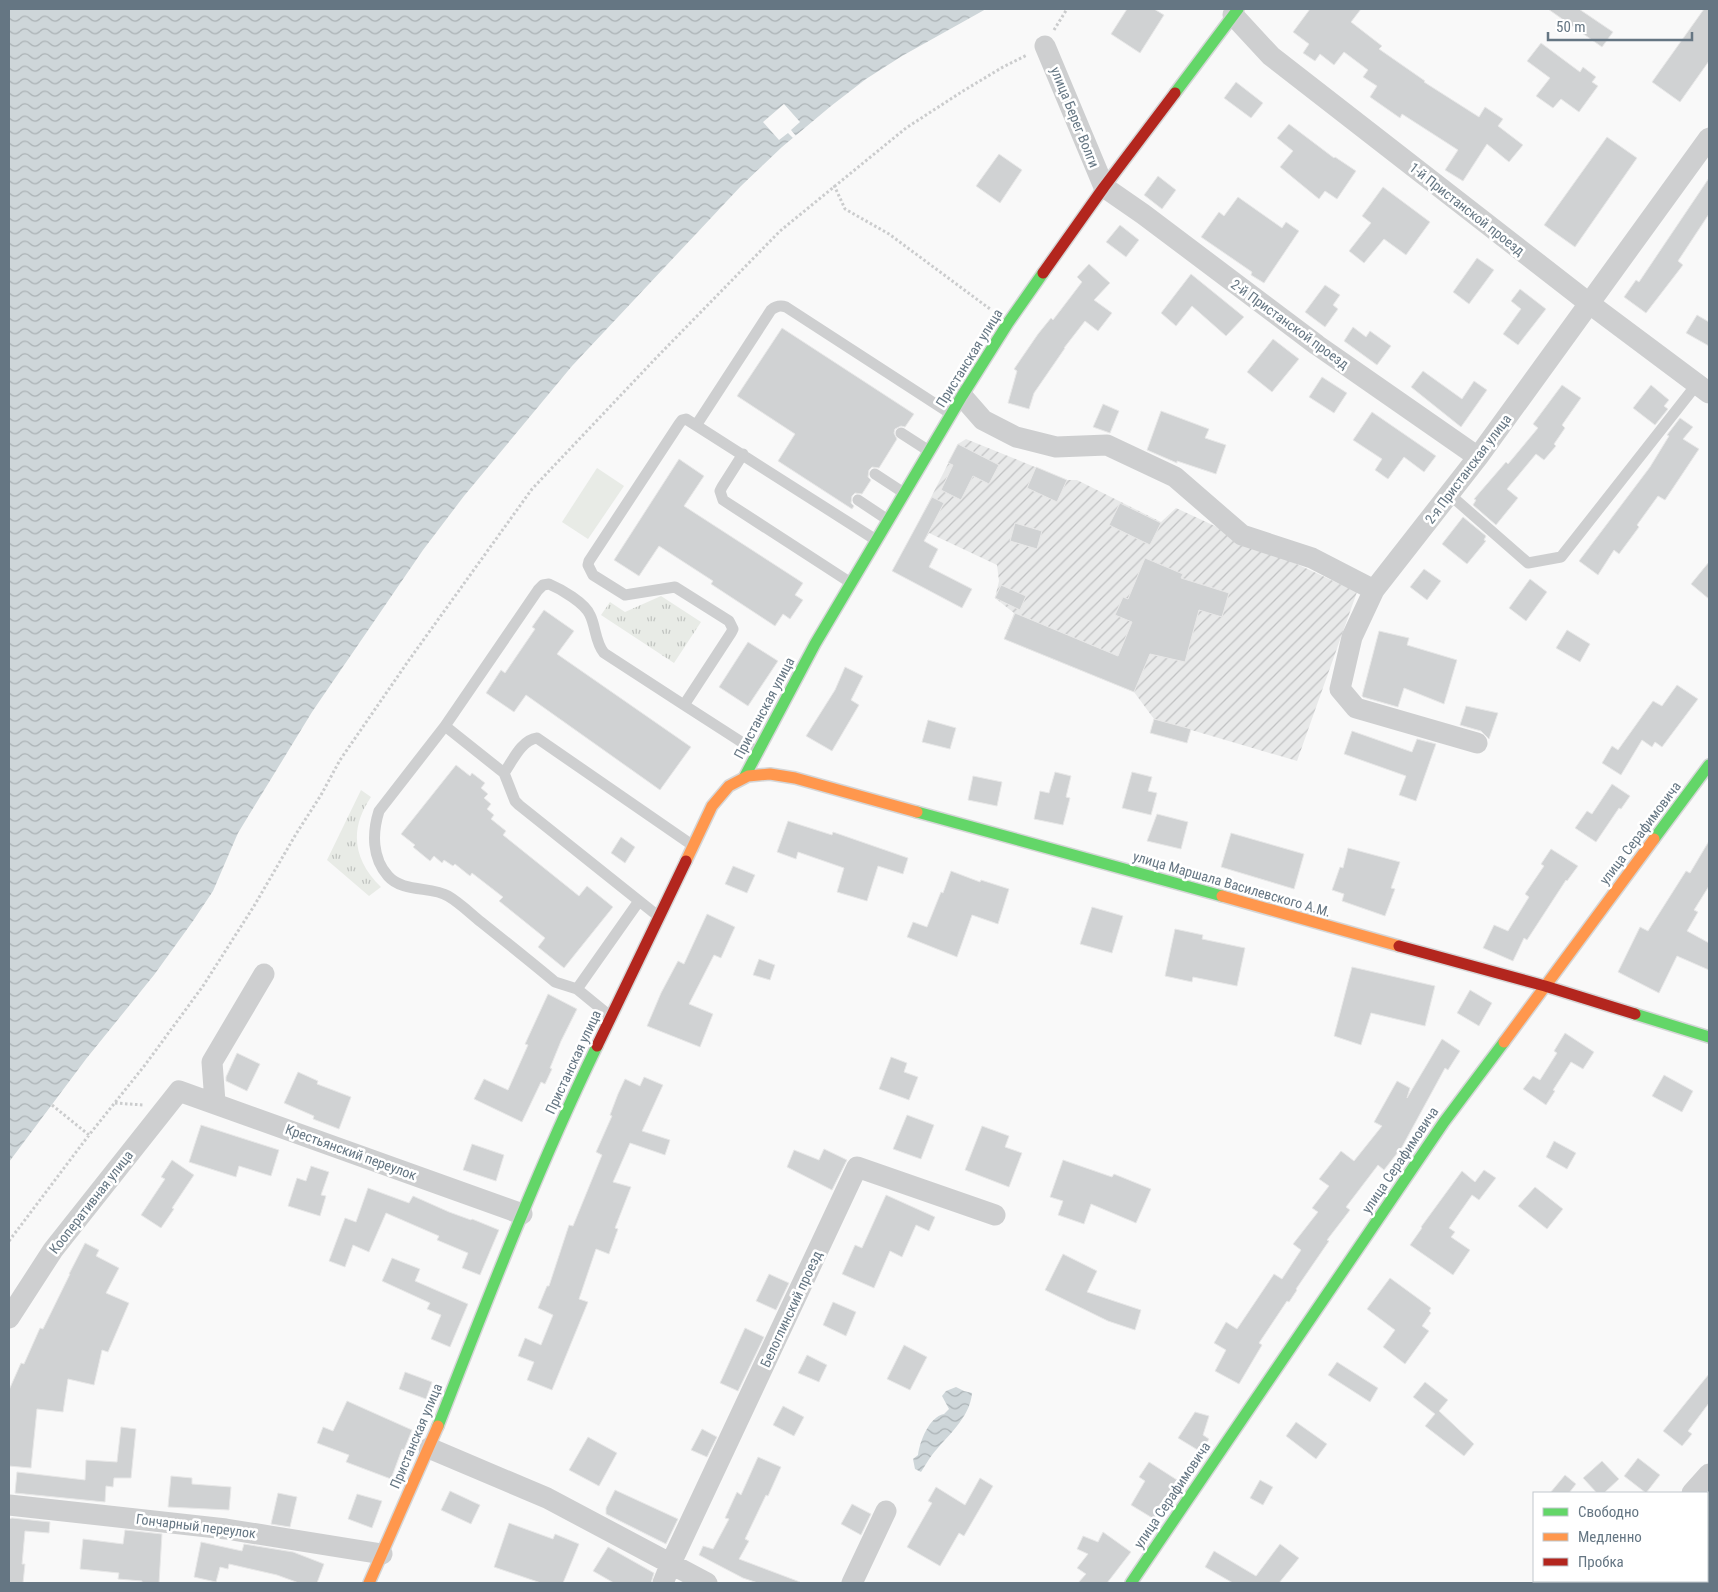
<svg xmlns="http://www.w3.org/2000/svg" width="1718" height="1592" viewBox="0 0 1718 1592" font-family="'Roboto Condensed',sans-serif">
<style>
.industrial{fill:url(#industrial-furrows)}
.park{fill:url(#park-tufts)}
.garden{fill:#e8ebe6}
.water{fill:url(#water-waves)}
.pier{fill:#f9f9f9}
.building{fill:#d0d2d3;stroke:#e8e8e8}
.lines{fill:none;stroke-linecap:round;stroke-linejoin:round}
.fast-casing{stroke:#d5d6d7;stroke-width:14}
.slow-casing{stroke:#d5d6d7;stroke-width:14}
.jam-casing{stroke:#d5d6d7;stroke-width:14}
.path{stroke:#cbcccd;stroke-width:3;stroke-dasharray:2.5 2.5;stroke-linecap:butt}
.lane{stroke:#cecfd0;stroke-width:11}
.street{stroke:#cecfd0;stroke-width:21}
.fast{stroke:#63d668;stroke-width:11}
.slow{stroke:#ff974d;stroke-width:11}
.jam{stroke:#b3261e;stroke-width:11}
.labels{text-anchor:middle;stroke-width:5;stroke-linejoin:round;paint-order:stroke}
.street-label{font-size:14px;fill:#657683;stroke:#fff}
</style>
<defs>
<pattern id="industrial-furrows" width="10" height="10" patternUnits="userSpaceOnUse" patternTransform="scale(1.25)"><rect width="10" height="10" fill="#e8e9e9"/><path d="M-1 1l2-2M0 10L10 0M9 11l2-2" fill="none" stroke="#c0c1c2"/></pattern>
<pattern id="park-tufts" width="24" height="20" patternUnits="userSpaceOnUse" patternTransform="scale(1.25)"><rect width="24" height="20" fill="#e8ebe6"/><path d="M3 7l-1-3M5 7V3M7 7l1-3M15 17l-1-3M17 17v-4M19 17l1-3" fill="none" stroke="#c0c3c0"/></pattern>
<pattern id="water-waves" width="16" height="10" patternUnits="userSpaceOnUse" patternTransform="scale(1.25)"><rect width="16" height="10" fill="#ced6d9"/><path d="M0 5q4-4 8 0t8 0" fill="none" stroke="#abb2b5"/></pattern>
</defs>
<rect width="100%" height="100%" fill="#f9f9f9"/>
<path class="industrial" d="M966,439L1067,480H1077L1161,522L1176,508L1357,592L1297,761L1154,719L1134,692L1004,639L1014,613L995,598L999,581L997,565L929,533L924,541L912,535L958,444Z"/>
<path class="park" d="M661,596L701,622L674,663L601,615L610,602L625,612Z
M361,790L371,797C349,829 353,860 381,887L369,896L327,860Z"/>
<path class="garden" d="M597,468L624,486L588,539L562,522Z"/>
<path class="water" d="M9,9H986L902,56L866,79L831,106L782,147L741,186L572,366L464,496L423,550L312,712L238,833L213,891L193,921L154,975L86,1059L9,1162Z
M956,1387L964,1391L972,1393C970,1418 947,1436 932,1455C928,1460 925,1466 921,1472L915,1469L913,1459L918,1455C920,1441 929,1417 944,1414L949,1409L942,1396L946,1391Z"/>
<path class="pier" d="M784,104L800,122L791,130L796,136L793,138L788,133L779,140L763,122Z"/>
<path class="building" d="M1127,9H1154L1164,15L1140,53L1111,34Z
M1310,9H1361L1351,22L1382,46L1379,49L1425,81L1424,82L1479,117L1485,107L1503,119L1498,126L1523,145L1509,162L1487,144L1463,181L1445,170L1458,150L1402,114L1400,118L1370,97L1377,86L1363,77L1368,70L1344,52L1334,65L1320,54L1315,61L1303,53L1309,44L1293,32Z
M1548,9H1579L1613,32L1602,47Z
M1704,9H1709V61L1680,102L1652,82Z
M1541,43L1580,72L1583,67L1596,77L1592,82L1598,86L1579,112L1561,99L1553,108L1536,96L1550,78L1527,61Z
M1236,82L1263,103L1251,118L1224,98Z
M1289,124L1334,158L1335,157L1356,171L1337,199L1325,191L1319,199L1280,167L1293,151L1277,138Z
M1607,137L1637,158L1575,247L1544,225Z
M999,154L1022,170L1000,203L976,186Z
M1158,176L1176,190L1162,209L1144,195Z
M1709,178V214L1678,261L1683,265L1646,313L1624,297L1636,280L1639,282Z
M1383,187L1430,222L1406,255L1384,239L1364,263L1349,251L1371,223L1362,216Z
M1238,197L1282,228L1286,222L1299,231L1264,283L1251,275L1252,272L1201,237L1219,212L1224,216Z
M1120,225L1139,240L1126,257L1106,242Z
M1477,258L1494,270L1469,304L1453,292Z
M1089,264L1110,283L1094,300L1112,313L1098,331L1085,321L1064,348H1065L1034,393L1029,409L1008,403L1017,371L1014,369L1038,334L1051,318L1053,320L1082,282L1077,277Z
M1191,274L1244,317L1226,336L1192,306L1176,326L1161,313Z
M1325,285L1340,295L1333,305L1338,309L1325,327L1305,312Z
M1520,289L1546,309L1518,345L1503,334L1521,309L1511,301Z
M1697,315L1709,322V346L1686,333Z
M1353,327L1366,337L1370,331L1391,346L1377,365L1344,341Z
M782,328L914,414L905,427L901,426L895,429L894,433L897,439L879,468L872,467L869,470L868,477L871,480L862,494L855,493L852,496L851,503L854,506L852,509L778,461L795,434L737,396Z
M1273,339L1299,359L1272,392L1247,372Z
M1423,371L1462,399L1474,381L1487,390L1461,427L1411,387Z
M1322,377L1347,393L1334,413L1309,397Z
M1562,385L1581,398L1562,425L1565,428L1554,444L1556,446L1544,460L1536,454L1507,489L1518,498L1496,525L1473,505L1476,500L1474,499L1506,462L1508,464L1538,428L1533,424Z
M1651,385L1669,400L1664,406L1668,409L1655,425L1633,408Z
M1103,404L1119,411L1110,433L1093,427Z
M1161,411L1209,429L1205,438L1226,445L1216,474L1177,461V463L1147,450Z
M1372,412L1436,456L1424,472L1404,457L1388,479L1375,470L1382,459L1353,440Z
M1680,418L1693,427L1683,439L1699,449L1665,500L1658,496L1637,525L1639,527L1619,554L1614,550L1598,575L1579,561L1650,467L1669,436L1667,435Z
M958,444L999,465L989,484L973,476L961,500L941,490L953,465L948,463Z
M679,459L704,476L684,506L803,583L795,595L803,600L790,619L783,614L775,626L711,584L713,581L659,546L639,576L614,560Z
M1036,467L1067,480L1057,502L1027,488Z
M932,497L944,503L924,541L938,549L929,567L972,589L962,608L892,571Z
M1120,503L1161,523L1150,545L1109,525Z
M1463,517L1486,536L1484,540L1486,541L1467,564L1442,544Z
M1015,523L1042,531L1037,549L1010,541Z
M1145,558L1183,574L1181,578L1229,593L1222,617L1199,610L1185,662L1150,654L1134,692L1004,639L1015,613L1118,656L1132,622L1115,615L1123,597L1128,599Z
M1709,562V599L1691,584Z
M1424,569L1441,581L1427,600L1410,587Z
M1530,579L1547,592L1526,621L1509,608Z
M1001,585L1026,596L1020,610L995,598Z
M544,610L574,631L557,654L691,747L660,790L526,695L514,712L486,693L501,670L505,673L535,629L532,627Z
M1567,630L1590,644L1580,662L1556,648Z
M1379,631L1409,638L1407,645L1457,660L1444,704L1404,688L1398,707L1363,697L1362,696Z
M748,642L778,661L748,706L719,687Z
M845,667L863,676L851,700L859,705L832,751L806,736L835,690Z
M1677,685L1698,699L1662,747L1655,742L1652,747L1642,740L1621,775L1602,763L1612,746L1618,750L1653,701L1662,706Z
M1466,706L1498,713L1489,739L1481,731L1460,725Z
M1154,719L1191,729L1187,743L1150,733Z
M928,720L956,728L950,749L922,742Z
M1352,731L1412,752L1417,739L1436,744L1416,801L1399,795L1406,776L1344,754Z
M456,765L470,776L472,773L485,783L481,788L488,794L484,798L491,804L487,809L494,815L491,819L506,831L503,835L579,896L587,886L613,907L564,968L538,947L545,938L499,901L503,897L472,873L470,876L455,864L453,866L444,860L442,863L434,856L430,861L413,847L415,845L401,834Z
M1055,772L1071,776L1066,797L1070,798L1063,825L1034,819L1040,791L1049,793Z
M1132,772L1152,777L1148,791L1157,793L1151,815L1122,808Z
M973,776L1002,782L997,806L968,800Z
M1612,784L1630,796L1621,809L1619,808L1596,842L1575,828L1587,811L1592,814Z
M1157,814L1188,822L1181,849L1147,841Z
M788,821L832,835L833,832L908,858L903,874L878,866L867,901L837,892L844,868L798,852L796,859L777,852Z
M1231,833L1304,854L1294,889L1221,867Z
M621,837L635,847L625,863L611,853Z
M1709,841V886L1694,910L1698,912L1687,931L1709,943V970L1677,956L1659,993L1618,972L1640,927L1648,931L1686,871L1690,873Z
M1348,848L1400,862L1391,888L1395,889L1385,916L1342,901L1344,894L1332,890L1340,867L1343,868Z
M1551,849L1578,866L1567,881L1566,880L1527,940L1524,938L1513,961L1483,948L1494,925L1508,931L1529,897L1525,894L1544,866L1541,864Z
M733,866L755,875L747,893L725,884Z
M951,871L980,882L981,880L1009,889L998,924L972,915L957,957L907,937L913,922L927,927L941,892L943,893Z
M1092,907L1123,916L1112,953L1080,944Z
M707,914L735,927L721,958L714,955L689,1004L713,1014L700,1047L647,1026L661,993L678,961L684,964Z
M1175,929L1203,935L1202,939L1245,948L1237,986L1193,977L1192,982L1165,976Z
M759,959L775,965L770,980L753,975Z
M1352,967L1435,986L1425,1026L1371,1013L1361,1045L1334,1036Z
M1470,990L1492,1003L1479,1026L1457,1013Z
M548,994L577,1009L561,1041L550,1068L552,1069L545,1084L541,1082L522,1122L474,1099L484,1079L508,1090L528,1045L525,1044Z
M1565,1033L1594,1052L1583,1069L1571,1062L1553,1090L1555,1091L1546,1105L1523,1089L1533,1076L1540,1080L1557,1053L1554,1051Z
M1442,1039L1460,1051L1448,1070L1445,1068L1402,1147L1384,1170L1378,1165L1346,1207L1350,1210L1327,1240L1329,1241L1296,1289L1297,1290L1289,1302L1287,1301L1259,1343L1262,1345L1239,1384L1215,1371L1226,1350L1214,1343L1226,1322L1237,1329L1274,1274L1282,1279L1301,1250L1293,1244L1318,1212L1312,1208L1329,1186L1319,1179L1341,1151L1354,1161L1382,1126L1374,1122L1397,1081L1410,1088L1407,1098Z
M237,1053L260,1064L247,1091L226,1081V1077Z
M891,1057L907,1063L904,1072L918,1077L909,1100L879,1089Z
M298,1072L318,1081L317,1084L351,1097L339,1129L313,1119L314,1116L284,1103Z
M1664,1075L1693,1091L1682,1112L1652,1096Z
M644,1077L663,1085L642,1131L670,1140L665,1155L630,1143L613,1182L631,1187L615,1228L618,1229L609,1254L596,1249L579,1299L588,1302L552,1390L527,1380L534,1362L518,1356L525,1338L541,1345L553,1315L538,1308L547,1286H549L569,1225L573,1226L602,1155L596,1152L612,1116L610,1115L618,1094L625,1079L640,1086Z
M907,1115L934,1125L921,1159L893,1149Z
M201,1125L279,1150L271,1176L239,1166L236,1177L189,1162Z
M982,1126L1009,1136L1005,1147L1022,1153L1009,1187L965,1170Z
M1554,1141L1576,1153L1567,1169L1546,1157Z
M472,1144L504,1155L496,1181L463,1170Z
M824,1149L847,1160L832,1190L787,1167L794,1150L819,1160Z
M172,1160L194,1175L172,1208L174,1209L161,1228L141,1215L165,1179L161,1177Z
M1063,1160L1112,1177L1114,1174L1151,1189L1136,1223L1091,1204L1084,1224L1058,1215L1063,1201L1050,1197Z
M311,1166L329,1172L321,1195L326,1196L320,1216L288,1206L297,1178L306,1181Z
M1484,1170L1496,1178L1479,1200L1472,1195L1449,1228L1455,1232L1451,1237L1470,1250L1453,1275L1410,1245L1422,1228L1421,1227L1462,1171L1475,1182Z
M1535,1187L1563,1209L1547,1229L1518,1206Z
M368,1188L409,1203L413,1196L449,1212L471,1220L472,1219L499,1230L480,1275L462,1268L468,1253L437,1240L439,1236L386,1213L369,1252L353,1245L345,1267L329,1261L345,1218L356,1222Z
M886,1195L935,1217L929,1231L916,1225L902,1257L890,1251L874,1288L842,1274L855,1245L862,1248Z
M85,1243L99,1250L96,1256L119,1268L106,1293L129,1303L108,1352L102,1350L94,1385L68,1379L63,1412L37,1409L31,1468L9,1466V1390L21,1363L24,1364L40,1328L43,1329L70,1274H69Z
M1063,1254L1097,1271L1087,1292L1141,1310L1135,1330L1108,1321L1045,1290Z
M392,1258L420,1269L415,1281L468,1304L450,1347L431,1339L441,1315L427,1309L430,1303L382,1281Z
M769,1274L789,1283L776,1310L756,1301Z
M1390,1278L1431,1308L1429,1311L1431,1313L1422,1326L1429,1331L1405,1364L1383,1347L1395,1330L1367,1309Z
M833,1302L856,1312L846,1336L823,1325Z
M745,1328L764,1337L738,1391L720,1383Z
M904,1345L927,1357L910,1390L887,1379Z
M807,1355L827,1365L819,1382L798,1373Z
M1337,1362L1378,1388L1370,1402L1328,1375Z
M405,1372L432,1382L426,1399L399,1389Z
M1709,1374V1403L1688,1431L1692,1434L1682,1446L1663,1431Z
M1425,1382L1448,1400L1439,1411L1474,1444L1464,1456L1425,1426L1435,1414L1413,1397Z
M347,1401L412,1430L404,1450L402,1449L391,1479L346,1462L349,1455L317,1443L323,1427L333,1431Z
M783,1406L804,1417L794,1436L773,1425Z
M1195,1412L1209,1416L1203,1435L1209,1439L1201,1452L1178,1438Z
M1296,1422L1327,1444L1316,1459L1286,1436Z
M121,1427L136,1429L131,1478H114L113,1487L106,1486L105,1502L15,1493L17,1472L85,1480L86,1460L117,1462Z
M702,1429L717,1437L707,1457L691,1450Z
M588,1437L617,1453L599,1486L569,1470Z
M758,1457L781,1467L768,1496L766,1495L745,1539L749,1541L739,1559L800,1582V1583H758L743,1578L699,1555L703,1546L713,1549L729,1519L725,1518L737,1492L741,1495Z
M1638,1458L1660,1475L1646,1493L1624,1476Z
M1602,1461L1619,1479L1604,1493H1597L1583,1478Z
M1149,1462L1177,1480L1160,1505L1162,1506L1154,1519L1131,1505L1145,1481L1139,1477Z
M1565,1475L1576,1484L1569,1493H1550Z
M171,1476L192,1478V1484L231,1487L229,1510L168,1507Z
M980,1478L993,1486L964,1536L959,1533L940,1566L907,1547L932,1503L928,1501L936,1487L965,1505Z
M1260,1480L1273,1487L1263,1505L1250,1498Z
M615,1490L678,1519L666,1544L606,1514V1508Z
M450,1491L480,1505L471,1524L441,1510Z
M278,1493L297,1497L290,1527L271,1524Z
M357,1494L382,1501L372,1528L348,1519Z
M852,1504L871,1514L861,1535L841,1524Z
M12,1518L50,1522L49,1533L25,1531L22,1564H25L23,1583H9V1519Z
M509,1523L553,1539L555,1534L579,1544L563,1583H541L494,1567Z
M125,1530L162,1534L159,1583H142V1581L118,1579L119,1573L80,1569L83,1539L123,1544Z
M1103,1532L1131,1552L1107,1583H1078L1086,1574L1077,1568L1088,1554L1077,1549L1083,1536L1098,1542Z
M201,1542L242,1551L244,1544L293,1552L324,1564L317,1583H299L277,1575L229,1564L228,1569L220,1567L216,1582L194,1577Z
M1280,1544L1299,1558L1279,1583H1233L1205,1567L1214,1551L1256,1576Z
M608,1547L654,1573L651,1583H614L593,1571Z"/>
<g class="lines">
<g class="fast-casing">
<path id="fast" d="M1175,93L1238,9
M745,776L815,644L962,396L1008,323L1043,273
M917,812L1222,896
M1654,839L1709,765
M1635,1014L1709,1037
M438,1426C488,1298 537,1170 597,1046
M1131,1583L1444,1122L1504,1042"/>
</g>
<g class="slow-casing">
<path id="slow" d="M686,861L712,806L729,786L748,776L770,774L795,778L917,812
M1222,896L1399,946
M1504,1042L1654,839
M369,1583L438,1426"/>
</g>
<g class="jam-casing">
<path id="jam" d="M1043,273L1104,187L1175,93
M1399,946L1545,986L1635,1014
M597,1046L686,861"/>
</g>
<path class="path" d="M1054,30L1067,9
M834,185L845,209L889,234L990,309
M115,1103L143,1105
M52,1105L89,1135
M9,1241L89,1135L145,1065L203,986L254,906L296,834L321,795L340,760L409,660L532,489L656,358L780,231L906,128L963,91L1003,67L1027,55"/>
<path class="lane" d="M697,424L771,310C776,306 780,305 786,307L951,414
M901,433L929,451
M743,454L722,487L720,491L723,500L851,583
M875,474L904,493
M1449,494L1528,563L1561,557L1697,384
M858,500L888,520
M445,726L538,590L543,585L549,584C561,589 585,603 590,615C596,627 595,642 604,653L684,705
M757,752L684,705L731,633L733,629L729,621L675,587L625,595L593,575L588,565L589,561L679,424L682,420L686,419L876,540
M504,773C512,762 521,740 537,738L692,845
M577,989L639,901
M610,1016L577,989L555,982C531,962 506,942 481,922C471,914 460,903 448,896C432,886 403,893 388,876C372,858 372,833 379,811L445,726L504,773L515,801L519,805L658,916"/>
<path class="street" d="M1233,15L1271,56L1590,304L1709,393
M1045,46L1104,187L1143,214L1317,345L1478,457
M962,396L983,420L1016,437L1056,447L1107,445L1175,477L1242,535L1312,558L1374,590
M1477,743L1356,708L1340,689L1352,637L1374,590L1478,457L1709,138
M215,1102L212,1062L264,974
M9,1318L53,1250L179,1091L522,1214
M429,1448L547,1498L707,1583
M1692,1493L1709,1474
M9,1505L226,1529L382,1554
M663,1583L671,1563L857,1167L995,1215
M852,1583L886,1511
M1621,1583L1623,1581"/>
<use href="#fast" class="fast"/>
<use href="#slow" class="slow"/>
<use href="#jam" class="jam"/>
</g>
<g class="labels">
<g class="street-label">
<text transform="translate(1075 117) rotate(68)" y="5">улица Берег Волги</text>
<text transform="translate(1467 209) rotate(38)" y="5">1-й Пристанской проезд</text>
<text transform="translate(1290 324) rotate(36)" y="5">2-й Пристанской проезд</text>
<text transform="translate(969 358) rotate(-58)" y="5">Пристанская улица</text>
<text transform="translate(1468 469) rotate(-53)" y="5">2-я Пристанская улица</text>
<text transform="translate(764 708) rotate(-62)" y="5">Пристанская улица</text>
<text transform="translate(1640 833) rotate(-53)" y="5">улица Серафимовича</text>
<text transform="translate(1232 884) rotate(16)" y="5">улица Маршала Василевского А.М.</text>
<text transform="translate(573 1062) rotate(-65)" y="5">Пристанская улица</text>
<text transform="translate(351 1152) rotate(20)" y="5">Крестьянский переулок</text>
<text transform="translate(1400 1160) rotate(-56)" y="5">улица Серафимовича</text>
<text transform="translate(91 1202) rotate(-52)" y="5">Кооперативная улица</text>
<text transform="translate(791 1309) rotate(-65)" y="5">Белоглинский проезд</text>
<text transform="translate(416 1436) rotate(-67)" y="5">Пристанская улица</text>
<text transform="translate(1172 1495) rotate(-56)" y="5">улица Серафимовича</text>
<text transform="translate(196 1526) rotate(7)" y="5">Гончарный переулок</text>
</g>
</g>
<rect width="1718" height="1592" fill="none" stroke="#657683" stroke-width="20"/>
<rect x="1533" y="1492" width="175" height="90" fill="#ffffff" stroke="#c1c8cd"/>
<rect x="1543" y="1508" width="25" height="8" fill="#63d668" stroke="#c1c8cd"/>
<text x="1578" y="1517" font-size="15" fill="#657683">Свободно</text>
<rect x="1543" y="1533" width="25" height="8" fill="#ff974d" stroke="#c1c8cd"/>
<text x="1578" y="1542" font-size="15" fill="#657683">Медленно</text>
<rect x="1543" y="1558" width="25" height="8" fill="#b3261e" stroke="#c1c8cd"/>
<text x="1578" y="1567" font-size="15" fill="#657683">Пробка</text>
<path d="M1548 32v8h144v-8" fill="none" stroke="#657683" stroke-width="2.5"/>
<text x="1556" y="32" font-size="15" fill="#657683" stroke="#ffffff" stroke-width="4" paint-order="stroke">50 m</text>
</svg>
